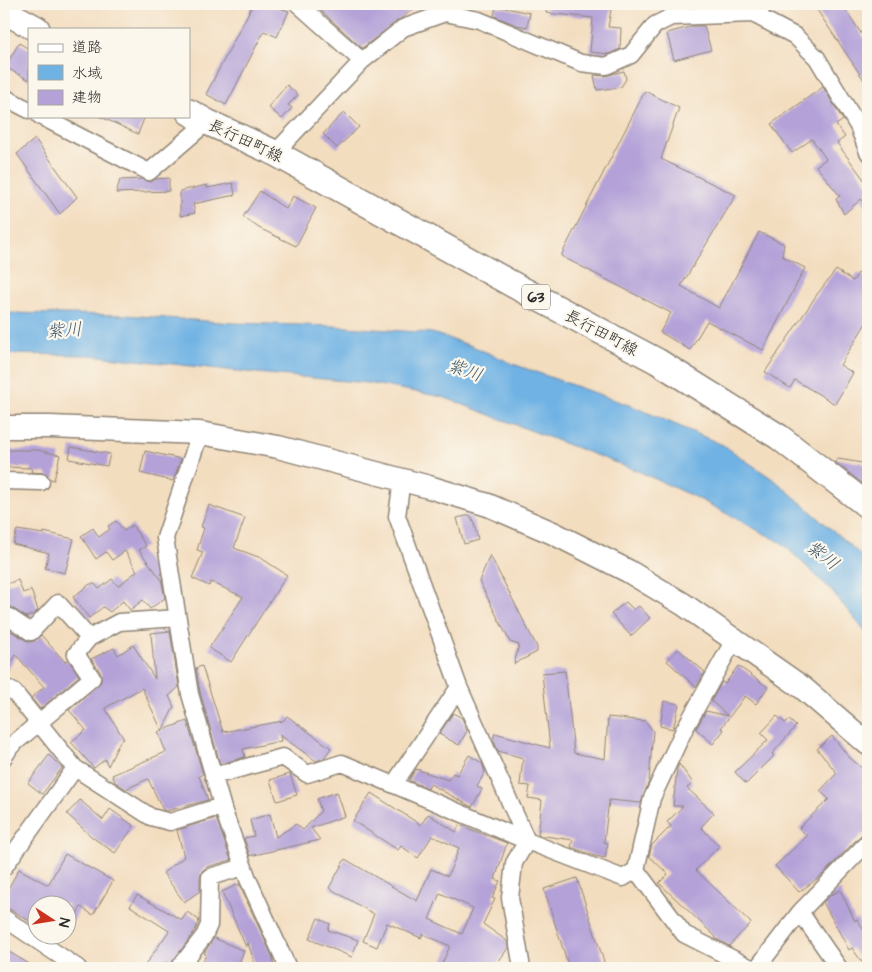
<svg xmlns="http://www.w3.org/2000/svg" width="872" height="972" viewBox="0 0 872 972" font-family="'Architects Daughter','Klee One',sans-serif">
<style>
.water{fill:#6fb2e4;stroke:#4d6e88}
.building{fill:#b3a1d8;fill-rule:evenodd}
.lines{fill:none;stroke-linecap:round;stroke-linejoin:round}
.street-casing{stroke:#8f8475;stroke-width:19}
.secondary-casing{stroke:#8f8475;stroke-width:25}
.primary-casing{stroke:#8f8475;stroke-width:28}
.street{stroke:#fff;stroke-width:16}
.secondary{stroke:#fff;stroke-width:22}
.primary{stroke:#fff;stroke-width:25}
.labels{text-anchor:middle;stroke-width:4.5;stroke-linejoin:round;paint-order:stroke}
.shield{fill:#fbf7ec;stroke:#696865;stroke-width:1}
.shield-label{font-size:15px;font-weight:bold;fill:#2b2b2b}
.street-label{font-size:16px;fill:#2b2b2b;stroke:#fbf7ec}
.water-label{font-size:18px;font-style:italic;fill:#435a6c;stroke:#fbf7ec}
</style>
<rect width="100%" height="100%" fill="#fbf7ec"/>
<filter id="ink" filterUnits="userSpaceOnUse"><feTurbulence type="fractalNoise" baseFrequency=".02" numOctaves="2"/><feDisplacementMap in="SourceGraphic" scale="10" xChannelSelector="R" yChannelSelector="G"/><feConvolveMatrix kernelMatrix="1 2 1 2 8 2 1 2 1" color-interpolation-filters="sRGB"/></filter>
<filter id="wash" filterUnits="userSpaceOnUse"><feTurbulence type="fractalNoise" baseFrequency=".0096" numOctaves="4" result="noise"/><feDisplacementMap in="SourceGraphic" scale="20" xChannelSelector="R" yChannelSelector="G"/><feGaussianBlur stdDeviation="1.12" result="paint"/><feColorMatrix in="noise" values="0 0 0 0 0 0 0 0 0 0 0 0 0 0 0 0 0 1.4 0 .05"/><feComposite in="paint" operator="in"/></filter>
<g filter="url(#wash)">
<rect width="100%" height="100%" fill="#f3ddbf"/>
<path class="water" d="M4,313L125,315L233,323L332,326L432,333L472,346L516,365L637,408L723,445L777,482L868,561V635L830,589L782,543L701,500L640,472L443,397L368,383L256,373L89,355L4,354Z"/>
<g id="blocks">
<path class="building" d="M253,4H267L289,11L277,37L264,31L226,105L206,94Z
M314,4H420L362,48Z
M547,4H612L608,27L621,28L620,49L609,54L590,52L593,18L546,13Z
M813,4H842L868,44V86Z
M496,6L530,13L527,27L516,25L494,16Z
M694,26H704L711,50L674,60L667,33Z
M19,43L29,49V80L5,67Z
M624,71L626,79L621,87L597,90L594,75L605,76Z
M287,85L298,95L288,105L292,108L282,119L268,107Z
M823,87L843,120L836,125L845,137L837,143L868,185V209L861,199L844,214L836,199L840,196L816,166L826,159L812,139L792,153L771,124Z
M645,91L679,108L661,159L736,195L681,286L719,308L759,232L784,244L782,256L805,268L763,350L707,321L690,350L660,332L671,313L561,256Z
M344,112L359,127L337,148L323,134Z
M99,116H145L138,134Z
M35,139L77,197L60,214L17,154Z
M169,178V191L116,193L120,180L142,179L150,182L156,179Z
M233,183L235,195L193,204L195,213L180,216V191L207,185V188Z
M260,191L286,209L293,196L316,208L296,246L259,228L243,217Z
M836,270L853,281L858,273L868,279V320L840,365L853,373L835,404L795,380L790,388L765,372L818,293Z
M71,447L110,454L107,466L69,459Z
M10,450H37L60,455L54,480L50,479L46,473L31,472L32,468L4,467V451Z
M145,451L181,459L173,481L140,473Z
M838,459L862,463L868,468V488L835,462Z
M209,505L245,518L234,548L261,558L287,575L231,662L209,648L243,597L211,582L209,586L192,578L203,552L197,550L204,528L201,527Z
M470,515L474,523L478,540L464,544L457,518Z
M116,521L124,531L132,525L146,546L139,550L161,579L165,598L150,609L143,600L130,610L123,601L110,612L103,607L89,618L73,597L90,584H95L99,589L112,579L118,586L137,571L125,551L112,560L106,552L96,559L81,536L93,528L99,537L110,529L108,526Z
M17,530L44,534V532L74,539L65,573L45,568L49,553L13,544Z
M490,555L537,647V652L514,664L519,645L510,642L479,581Z
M18,580L23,593L31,590L38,610L34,614L26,617L6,604L4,599V585Z
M626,602L634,610L639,606L650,618L631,636L611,614Z
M4,627L29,642L35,641L41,635L65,662L68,659L79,676L40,709L31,698L44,687L16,655L4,676Z
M170,631L179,687L169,696L174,707L162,731L142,688L105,708L124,739L120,741L108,766L105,759L94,768L71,742L86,730L69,710L101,682V673L91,659L114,648L118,655L133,645L155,679L151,633Z
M678,649L705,672L696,687L667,661Z
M202,666L223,732L283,721L287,716L331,748L324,758L316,761L280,735L281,741L243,749L245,757L220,764L200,692L196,668Z
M738,666L768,687L756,704L745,696L721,728L724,730L713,744L696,729L706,711L728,716L711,701L722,682L725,684Z
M565,671L574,753L605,759L608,717L645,721L653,731L649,781L641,803L609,800L604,842L608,843L605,858L595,856L571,847L573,840L538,835L542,800L528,798L530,786L520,785L523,758L498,751L493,739L495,733L550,748L542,673Z
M664,701L679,704L673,729L660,726Z
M453,713L462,718L467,731L459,745L439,734Z
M777,716L785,723L789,720L796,726L772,754L774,756L746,784L735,772L768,740L761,733Z
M187,721L203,774L199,776L208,800L167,811L163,810L148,779L126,789L115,782L112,775L166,752L158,732Z
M832,736L849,757L868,773V832L861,835L821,876L799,892L775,866L807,836L799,828L829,799L820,791L837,773L817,749Z
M49,755L62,768L42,794L28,783Z
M469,755L482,763L485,772L477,786L482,789L472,807L430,784L428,789L409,780L416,769L448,780L453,773L457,775Z
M679,764L693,783L687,788L714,813L701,827L719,846L696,870L751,923L729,946L715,938L716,937L659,883L668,874L649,856L652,845L671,826L667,822L683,806H673L677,769Z
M290,774L297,795L277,801L270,780Z
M337,792L345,816L311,828L320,840L250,856L244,838L254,836L250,820L270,814L276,837L296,824L303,830L321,811L317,799Z
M371,793L421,825L428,814L456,832L459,825L507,843L495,879L500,881L492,898L495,899L483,924L507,941L508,948L494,968H440L450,946L423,934L421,938L387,923L377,947L363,941L374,914L329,888L345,859L417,901L431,869L448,876L459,848L432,836L418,858L401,846L398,850L384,841L353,821ZM440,893L473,908L462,934L429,919Z
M80,800L103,820L110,809L134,826L115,853L92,837L67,814Z
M216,818L231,860L207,867L202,871L200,877V891L184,902L163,873L184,857L177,830Z
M65,854L113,881L93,915L81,907L68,930V904H38V926L4,906V896L19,869L48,885Z
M577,878L606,968H569L544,889Z
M239,884L272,956L275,968H256L248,943L246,947L222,892Z
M840,890L855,921L857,919L868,937V968H866L852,948L849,950L823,902L831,895Z
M137,895L182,920L187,912L199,920L195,931L170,965L166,962L162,968H143L169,931L130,906Z
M318,918L330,924L328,930L358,940L352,957L309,939Z
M214,938L244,951L237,968H212L202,964L206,954L204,953Z
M4,949L36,968H4Z"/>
</g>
</g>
<g filter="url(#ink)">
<use href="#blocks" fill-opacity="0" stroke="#8f8475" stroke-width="1"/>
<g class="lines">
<g class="street-casing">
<path id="street" d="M298,4L362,61
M445,13L479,20L581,63L606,66L631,55L655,25L671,17L753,14L795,36L817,58L858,126L868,152
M753,14L766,4
M4,97L29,110
M40,116L149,172L207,122
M275,153L362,61L403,28L445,13L451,6
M200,433L165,538L190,694L224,812L248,879L288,968
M402,480L397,516L459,687L527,841L514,863L510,898L522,968
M4,481L41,482
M4,614L31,632L58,603L89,638
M4,687L14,692L75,768L151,817L170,822L222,806
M4,757L11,746L92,678L76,654L89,638L119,622L178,618
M213,776L283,757L307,774L342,763L527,841L623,878L636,870L652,798L684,730L734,640
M394,784L459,687
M4,867L75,768
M636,870L684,934L751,968
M4,918L78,968
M179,968L204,936L209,925L210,877L244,867
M757,968L800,912
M839,968L800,912L868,842"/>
</g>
<g class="secondary-casing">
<path id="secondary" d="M4,427H50L200,433L278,447L429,487L488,505L553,533L628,571L683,604L803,688L868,744"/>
</g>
<g class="primary-casing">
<path id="primary" d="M4,11L37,29
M189,112L207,122L275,153L521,289L657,361L779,437L868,506"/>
</g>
<use href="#street" class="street"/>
<use href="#secondary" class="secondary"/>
<use href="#primary" class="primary"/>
</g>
</g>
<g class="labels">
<rect class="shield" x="522" y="284.5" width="28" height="25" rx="4"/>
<g class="shield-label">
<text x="536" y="302">63</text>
</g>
<g class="street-label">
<text transform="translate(246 140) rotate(25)" y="6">長行田町線</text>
<text transform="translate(602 332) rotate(28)" y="6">長行田町線</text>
</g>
<g class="water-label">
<text transform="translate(64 330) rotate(-4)" y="6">紫川</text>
<text transform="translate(465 370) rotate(19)" y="6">紫川</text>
<text transform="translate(823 555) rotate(38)" y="6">紫川</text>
</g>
</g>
<rect width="872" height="972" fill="none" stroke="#fbf7ec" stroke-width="20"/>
<rect x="28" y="28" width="162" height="90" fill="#fbf7ec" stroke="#a8a59f"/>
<rect x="38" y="44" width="25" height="8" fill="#ffffff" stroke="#a8a59f"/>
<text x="72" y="52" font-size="15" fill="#2b2b2b">道路</text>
<rect x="38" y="65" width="25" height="15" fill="#6fb2e4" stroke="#a8a59f"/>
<text x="72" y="78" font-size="15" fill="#2b2b2b">水域</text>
<rect x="38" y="90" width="25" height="15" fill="#b3a1d8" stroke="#a8a59f"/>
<text x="72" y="102" font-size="15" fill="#2b2b2b">建物</text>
<g transform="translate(52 920) rotate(102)"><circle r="24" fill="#fbf7ec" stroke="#a8a59f"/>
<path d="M0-4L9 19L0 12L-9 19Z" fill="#c8321e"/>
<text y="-8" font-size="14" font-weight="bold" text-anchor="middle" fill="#2b2b2b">N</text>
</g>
</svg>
